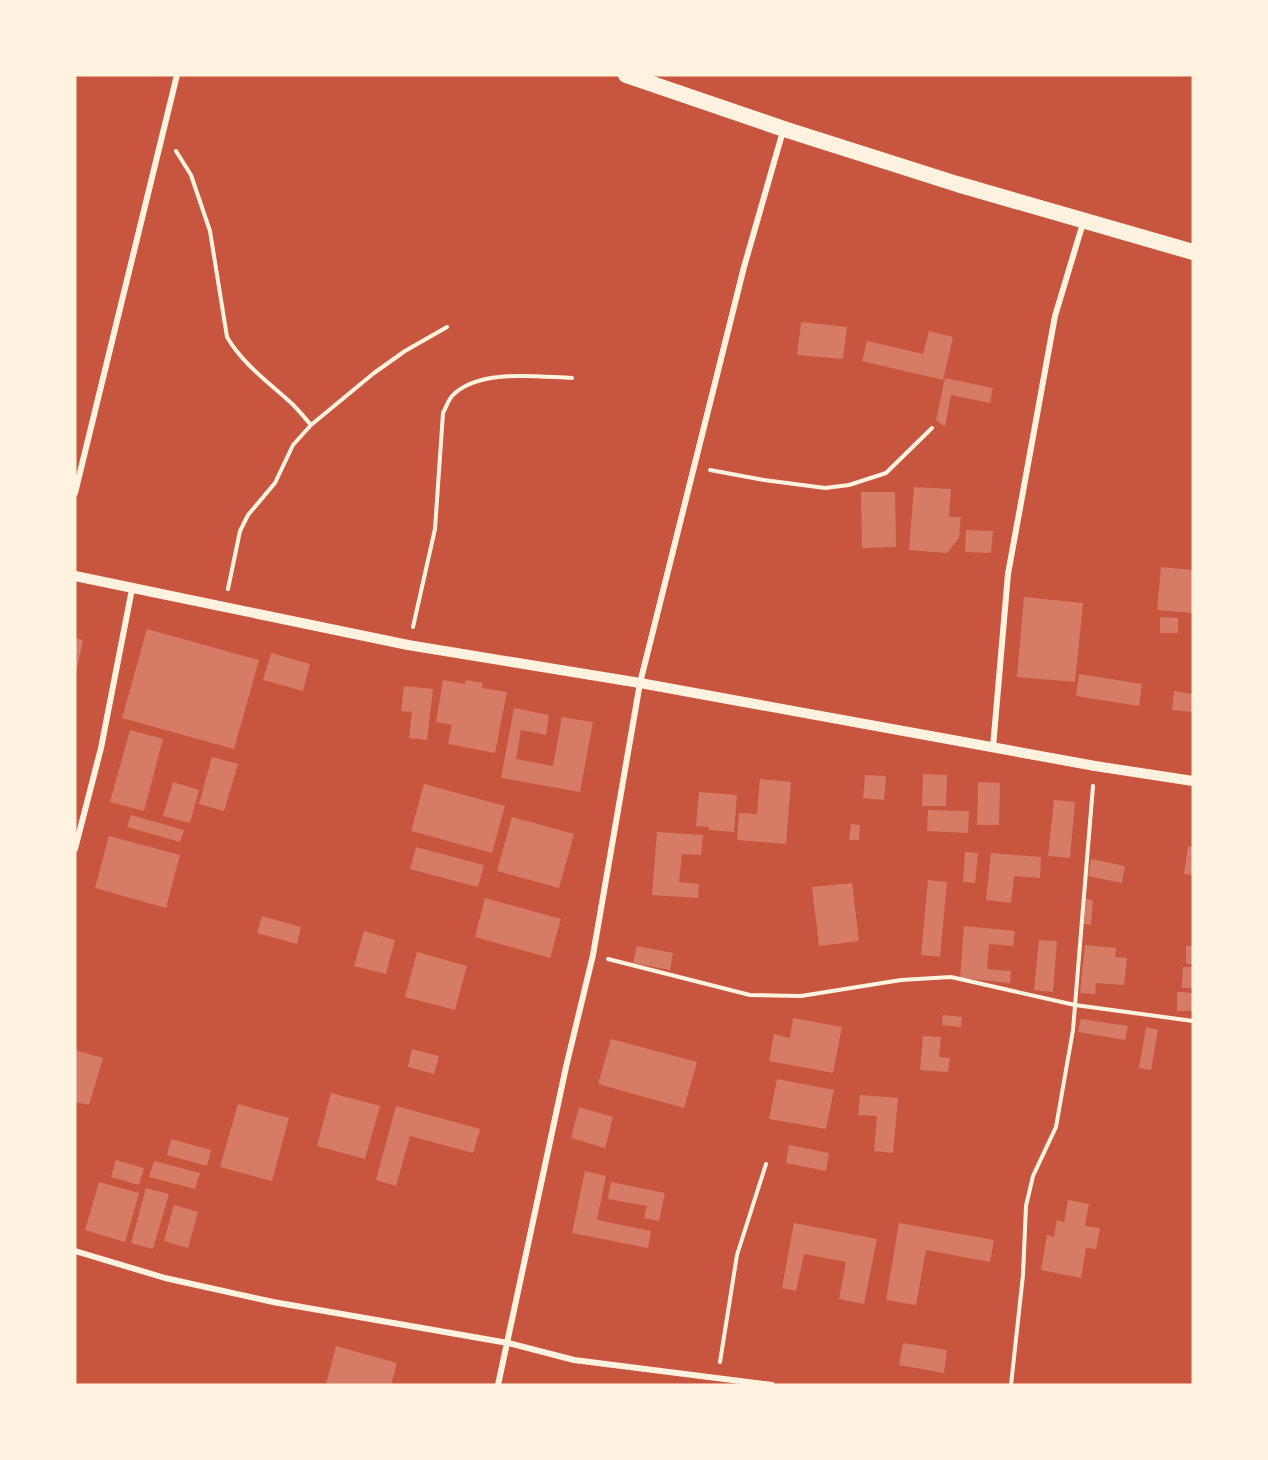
<svg xmlns="http://www.w3.org/2000/svg" width="1268" height="1460" viewBox="0 0 1268 1460" font-family="Raleway,sans-serif">
<style>
.building{fill:#d67c66}
.lines{fill:none;stroke-linecap:round;stroke-linejoin:round}
.path{stroke:#fff3e0;stroke-width:4}
.minor{stroke:#fff3e0;stroke-width:6}
.tertiary{stroke:#fff3e0;stroke-width:10}
.trunk{stroke:#fff3e0;stroke-width:16}
</style>
<rect width="100%" height="100%" fill="#c8553d"/>
<path class="building" d="M801,322L847,327L843,359L797,355Z
M929,331L953,337L943,380L862,361L867,341L923,354Z
M945,378L993,388L990,403L951,395L945,427L936,420Z
M914,487L951,489L949,517H961L959,538L947,553L909,550Z
M861,492H895L896,547L862,548Z
M966,530L993,531L991,553L965,552Z
M1161,567L1193,570V613L1157,610Z
M1024,597L1083,603L1075,682L1017,677Z
M1160,617L1178,618V633H1160Z
M147,629L259,660L234,749L122,718Z
M75,638L83,640L76,673H75Z
M271,653L310,664L303,691L263,680Z
M1079,674L1142,684L1139,706L1076,696Z
M443,680L465,684L466,680L483,683L482,688L507,692L495,753L448,744L452,725L436,722Z
M404,686L433,689L427,740L409,738L412,712L401,711Z
M1174,691L1193,694V712L1172,710Z
M514,708L549,715L546,735L521,730L516,759L553,766L562,717L593,722L580,792L501,778Z
M130,730L163,739L144,811L110,802Z
M212,757L238,764L224,811L199,804Z
M923,774L947,775L946,806H922Z
M865,775L886,776L884,800L863,798Z
M760,779L791,782L786,844L737,840L739,813L757,814Z
M173,782L199,790L190,823L163,816Z
M978,782L1000,783L999,825H977Z
M424,784L505,806L492,853L411,831Z
M699,792L737,795L734,832L709,830V827L696,826Z
M1054,800L1075,802L1070,858L1048,856Z
M928,810L969,811L968,833L927,831Z
M131,815L184,830L180,842L127,827Z
M512,817L574,834L559,888L497,871Z
M851,824L860,825L859,840H849Z
M657,832L703,835L701,855L682,854L679,882L699,884L698,898L652,895Z
M109,836L180,855L166,908L95,888Z
M1188,846L1193,847V875L1184,874Z
M416,847L484,865L478,887L410,869Z
M965,852L978,853L975,883L963,882Z
M991,853L1041,857L1040,878L1014,876L1011,903L986,900Z
M1091,859L1125,866L1122,883L1088,876Z
M928,880L947,882L940,957L921,955Z
M852,883L859,941L819,946L812,887Z
M485,898L561,919L550,958L475,937Z
M1086,899L1093,900L1091,925L1084,924Z
M262,916L301,927L297,944L257,933Z
M964,926L1015,931L1013,946L989,944L987,969L1011,971L1010,983L960,978Z
M364,931L395,940L386,974L354,966Z
M1039,940L1057,941L1053,992L1034,990Z
M1085,945L1116,948L1115,957L1127,958L1124,985L1096,983L1095,994L1080,993Z
M637,946L673,953L670,970L633,963Z
M1186,946H1193V964H1186Z
M417,952L467,966L455,1010L405,997Z
M1183,967H1193L1192,988H1182Z
M1177,992L1193,993V1011H1177Z
M943,1015L962,1017L961,1027L942,1025Z
M793,1018L842,1027L833,1073L769,1061L774,1034L790,1038Z
M1081,1019L1128,1026L1125,1040L1078,1032Z
M1146,1027L1158,1030L1151,1070L1139,1068Z
M923,1036L941,1037L939,1057L950,1058L948,1072L920,1070Z
M611,1039L697,1062L684,1108L598,1084Z
M412,1049L439,1056L434,1074L408,1067Z
M75,1050L103,1058L89,1105L75,1102Z
M777,1079L834,1090L826,1129L769,1119Z
M331,1093L380,1106L365,1159L317,1146Z
M860,1095L898,1098L893,1153L874,1151L877,1116L858,1115Z
M238,1104L289,1118L272,1181L220,1167Z
M396,1106L480,1129L473,1153L410,1136L396,1186L376,1180Z
M579,1107L613,1117L605,1148L571,1138Z
M171,1139L211,1150L207,1166L167,1155Z
M789,1145L829,1153L826,1171L786,1163Z
M116,1160L144,1168L139,1185L111,1177Z
M154,1161L200,1173L195,1189L149,1177Z
M585,1171L606,1176L597,1220L651,1231L648,1248L572,1233Z
M99,1182L139,1193L125,1242L85,1230Z
M611,1182L665,1193L659,1221L644,1218L647,1206L608,1199Z
M146,1188L169,1194L153,1249L131,1243Z
M1068,1200L1089,1204L1085,1226L1100,1228L1096,1249L1086,1248L1081,1278L1041,1270L1047,1235L1054,1237L1057,1220L1064,1222Z
M174,1205L198,1212L188,1248L164,1241Z
M794,1223L877,1239L864,1304L839,1299L846,1262L804,1254L796,1291L782,1288Z
M899,1223L994,1240L990,1262L926,1250L916,1305L886,1300Z
M903,1343L947,1350L944,1373L899,1365Z
M336,1346L397,1363L391,1385H326Z"/>
<g class="lines">
<path class="path" d="M176,151L191,175L210,231L227,337C242,363 267,381 289,401C297,408 304,417 311,425
M710,470L764,480L825,488L849,485L886,473L932,428
M228,589L240,531L248,515L275,483L293,445L311,425L374,373L405,351L447,327
M413,627L435,529L443,413C446,407 448,401 452,396C478,368 538,377 572,378
M608,959L750,995L801,996L901,980L951,977L1075,1005L1193,1021
M720,1362L737,1255L766,1164
M1011,1385L1023,1275L1026,1206L1033,1176L1056,1127L1073,1030L1093,786"/>
<path class="minor" d="M75,493L177,75
M993,747L1008,574L1055,316L1083,223
M75,849L101,748L132,589
M75,1251L165,1278L273,1302L508,1343L574,1360L772,1385
M498,1385L566,1067L593,955L640,683L744,267L783,131"/>
<path class="tertiary" d="M75,576L408,645L640,683L1095,766L1193,781"/>
<path class="trunk" d="M626,75L784,129L957,184L1193,252"/>
</g>
<rect width="1268" height="1460" fill="none" stroke="#fff3e0" stroke-width="153"/>
</svg>
